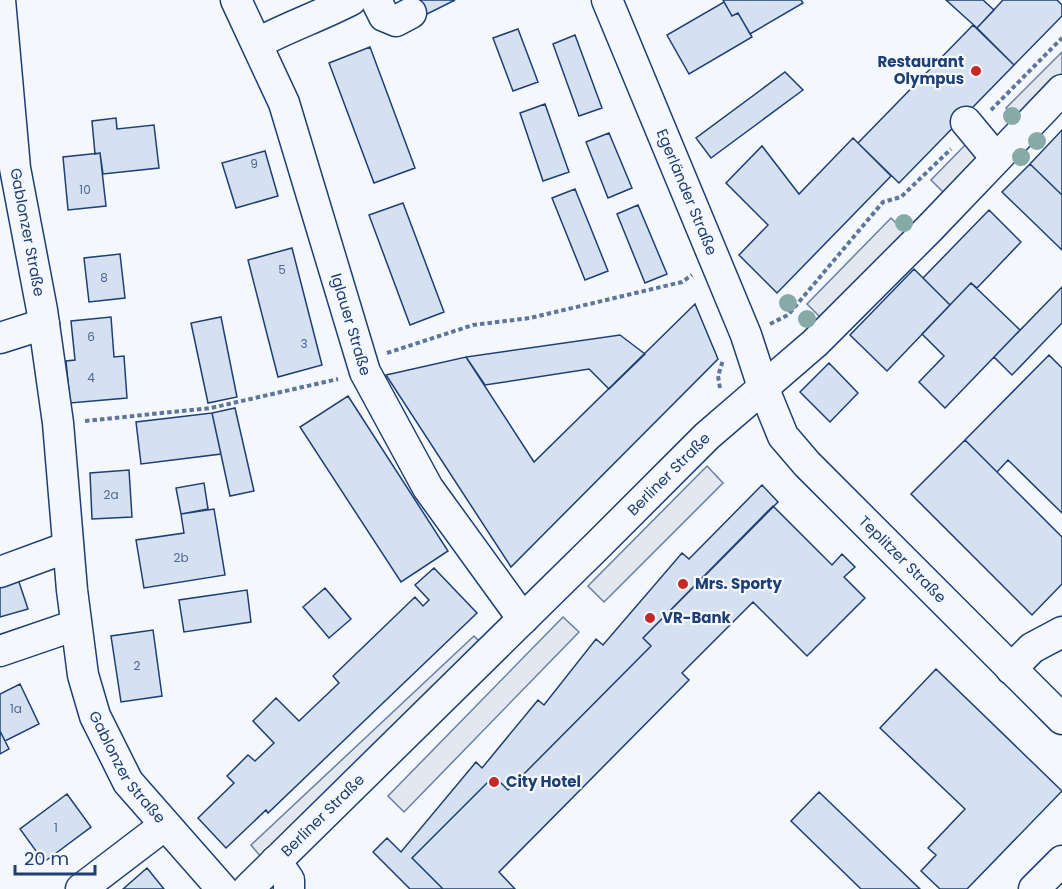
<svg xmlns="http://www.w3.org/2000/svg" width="1062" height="889" viewBox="0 0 1062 889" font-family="Poppins,sans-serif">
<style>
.parking{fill:#e3e8f0;stroke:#687fa3;stroke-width:1.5}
.building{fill:#d5e0f0;stroke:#1d3f73;stroke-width:1.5}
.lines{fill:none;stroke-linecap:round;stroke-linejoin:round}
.minor-casing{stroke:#1d3f73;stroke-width:33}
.path{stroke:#5e769c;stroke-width:4;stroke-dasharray:4.5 3;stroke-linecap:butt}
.minor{stroke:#f4f7fb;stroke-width:30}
.tree{fill:#86aba6}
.poi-dot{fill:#c62828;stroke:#f4f7fb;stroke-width:2}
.labels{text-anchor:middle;stroke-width:4.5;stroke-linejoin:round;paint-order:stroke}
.number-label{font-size:12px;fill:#4b6792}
.poi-label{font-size:15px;font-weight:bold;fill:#1d3f73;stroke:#f4f7fb;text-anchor:start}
.street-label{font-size:15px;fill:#1d3f73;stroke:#f4f7fb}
</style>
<rect width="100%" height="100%" fill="#f4f7fb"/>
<path class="parking" d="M1062,52V78L1019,121L1006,108Z
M969,141L984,156L945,194L931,180Z
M891,218L906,233L821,318L807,304Z
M707,466L723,483L604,602L588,586Z
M563,617L579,632L404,812L388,796Z
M474,636L487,649L261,857L251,845Z"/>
<path class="building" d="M415,0H455L415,20Z
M723,0H801L803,3L750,34L738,13L732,16Z
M946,0H983L994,10L977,28Z
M1003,0H1057L1062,5V16L1014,65L977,28Z
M724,2L732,16L738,13L752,37L689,74L667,35Z
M973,25L1014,65L899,183L858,143Z
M518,29L538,82L513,91L493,38Z
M575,35L602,108L579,116L553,44Z
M370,47L415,168L374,183L329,63Z
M785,72L803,90L711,158L696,138Z
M545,104L569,172L543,181L520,113Z
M116,118L117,129L154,125L159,168L103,174L100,153L95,154L92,121Z
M1062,130V195L1030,164Z
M609,133L632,188L608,198L586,142Z
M853,138L891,176L777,293L739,255L768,225L726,183L762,146L799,194Z
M265,151L278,196L236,208L222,163Z
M100,153L106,206L68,210L63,157Z
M1030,164L1062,195V250L1002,192Z
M575,189L608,271L585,280L552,198Z
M403,203L444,312L410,325L369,215Z
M638,205L667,274L645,283L617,214Z
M989,210L1021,242L977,288L971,283L950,305L923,278Z
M292,248L322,365L278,377L248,260Z
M120,254L125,298L89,302L84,258Z
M914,269L950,305L887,371L850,335Z
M971,283L1020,330L945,408L919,382L944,356L922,334Z
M1062,287V323L1012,375L994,357Z
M695,304L718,359L511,567L386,375L466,357L534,462Z
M111,317L114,357L124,356L127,398L70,403L66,361L75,360L71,321Z
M221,317L237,397L208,403L191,323Z
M620,335L645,354L609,389L589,369L485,385L466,357Z
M1049,355L1062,368V513L1008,460L997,472L965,440Z
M829,363L858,393L830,422L800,392Z
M348,396L448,551L401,582L300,427Z
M235,408L254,491L230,496L212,413Z
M212,413L221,454L141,464L136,422Z
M965,440L1062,537V584L1032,615L911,494Z
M129,470L132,517L92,519L90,473Z
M204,483L208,509L181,514L176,488Z
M762,485L778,502L643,638L651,646L508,790L494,776L412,858L443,889H410L373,852L387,838L401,852L476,762L482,768L538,700L544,705L596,639L603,645L682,553L689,559Z
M773,506L832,565L842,554L855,567L844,577L865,598L807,656L753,602L682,673L689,680L499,872L515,889H443L412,858L494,776L508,790L651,646L643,638Z
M214,509L225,575L144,588L136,540L184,533L181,514Z
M434,568L477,613L268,813L266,810L226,848L198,818L234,783L227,776L248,755L255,761L274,743L253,721L276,698L299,721L339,683L333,676L415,597L423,606L429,600L415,585Z
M17,576L28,609L0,617V582Z
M325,588L351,619L329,638L303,607Z
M247,590L251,622L184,632L179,600Z
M153,630L162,696L121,702L111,636Z
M936,669L1062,791L967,889H940L921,871L936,855L928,848L965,809L880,728Z
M20,684L39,724L5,741L0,731V694Z
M0,731L9,749L0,754Z
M819,792L920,889H861L791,821Z
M67,794L91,827L44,862L20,829Z
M147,868L164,889H123Z"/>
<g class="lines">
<g class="minor-casing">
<g id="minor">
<path id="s1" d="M0,0L15,168L42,310L58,423L72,590L83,675L95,716L128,782L222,889"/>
<path id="s2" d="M236,0L284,103L365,372L428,488L523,619"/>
<path d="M376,0L384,16L396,21L411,13"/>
<path id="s3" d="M607,0L746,335L763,387L783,436L807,464L1062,719"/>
<path d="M258,43C288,27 320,16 351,0"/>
<path d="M966,122L996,158"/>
<path d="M0,338L44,324"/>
<path d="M0,572L68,547"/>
<path d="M0,651L76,625"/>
<path d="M1011,669L1032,648L1062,632"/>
<path d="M276,861L289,880V889"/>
<path d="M81,889L165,825"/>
<path id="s4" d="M248,889L597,546L707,436L815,343L930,228L1062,90"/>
<path d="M1034,889L1062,861"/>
</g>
</g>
<path class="path" d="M991,110L1062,38
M770,324L788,315L883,202L901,197L951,149
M387,353L473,325L530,318L682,282L692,275
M720,388L718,376L723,360
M85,421L211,408L338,379"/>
<use href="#minor" class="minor"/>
</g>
<g class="tree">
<circle cx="1012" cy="116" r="9"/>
<circle cx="1037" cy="141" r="9"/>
<circle cx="1021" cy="157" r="9"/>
<circle cx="904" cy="223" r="9"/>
<circle cx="788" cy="303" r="9"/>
<circle cx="807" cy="319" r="9"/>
</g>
<g class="poi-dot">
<circle cx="976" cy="71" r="6"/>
<circle cx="683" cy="584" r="6"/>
<circle cx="650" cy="618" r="6"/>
<circle cx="494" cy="782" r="6"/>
</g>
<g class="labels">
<g class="number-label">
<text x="254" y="168">9</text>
<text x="85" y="194">10</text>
<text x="282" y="274">5</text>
<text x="104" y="282">8</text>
<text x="91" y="341">6</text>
<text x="304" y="348">3</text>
<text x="91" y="382">4</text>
<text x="111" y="499">2a</text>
<text x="181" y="562">2b</text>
<text x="137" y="670">2</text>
<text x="16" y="713">1a</text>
<text x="56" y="832">1</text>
</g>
<g class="poi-label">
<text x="964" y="67" text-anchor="end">Restaurant<tspan x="964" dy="17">Olympus</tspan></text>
<text x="695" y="589">Mrs. Sporty</text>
<text x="662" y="623">VR-Bank</text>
<text x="506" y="787">City Hotel</text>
</g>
<g class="street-label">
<text dy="5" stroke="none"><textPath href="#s3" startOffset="208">Egerländer Straße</textPath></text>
<text dy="5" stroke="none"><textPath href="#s1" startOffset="234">Gablonzer Straße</textPath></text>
<text dy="5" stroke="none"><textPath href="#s2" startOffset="345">Iglauer Straße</textPath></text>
<text dy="5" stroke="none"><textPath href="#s4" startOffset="591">Berliner Straße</textPath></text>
<text dy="5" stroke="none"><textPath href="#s3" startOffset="642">Teplitzer Straße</textPath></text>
<text dy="5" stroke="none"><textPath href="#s1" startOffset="784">Gablonzer Straße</textPath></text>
<text dy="5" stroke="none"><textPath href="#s4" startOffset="105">Berliner Straße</textPath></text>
</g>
</g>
<path d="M15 865v9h80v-9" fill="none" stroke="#1d3f73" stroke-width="3"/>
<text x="24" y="865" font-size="18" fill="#1d3f73" stroke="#f4f7fb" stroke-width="4.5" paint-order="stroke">20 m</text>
</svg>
